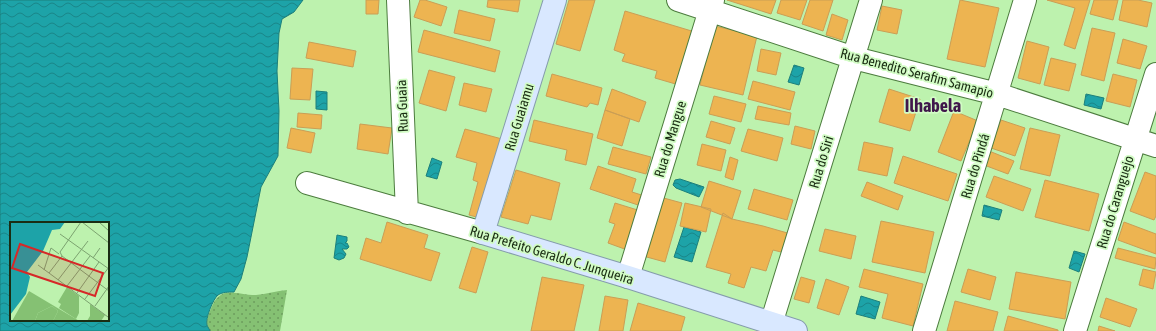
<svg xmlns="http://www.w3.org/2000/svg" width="1156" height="331" viewBox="0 0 1156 331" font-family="'Asap Condensed',sans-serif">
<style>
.grass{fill:url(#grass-dots)}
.water{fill:url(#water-waves);stroke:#1c807b;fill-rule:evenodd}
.building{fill:#edb451;stroke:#ca9e55}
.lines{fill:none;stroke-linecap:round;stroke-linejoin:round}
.minor-casing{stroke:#4c7c3e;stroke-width:24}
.major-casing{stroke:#859cac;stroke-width:24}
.minor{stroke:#fff;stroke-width:22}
.major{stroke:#d9e8ff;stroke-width:22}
.labels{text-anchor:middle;stroke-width:3.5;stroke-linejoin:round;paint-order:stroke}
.street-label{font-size:14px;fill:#1a2d13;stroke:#d2fcc5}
.district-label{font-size:18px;font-weight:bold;fill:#40174b;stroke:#d2fcc5}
.inset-road{fill:none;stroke:#7ca370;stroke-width:1}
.view{fill:#d62828;fill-opacity:0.15;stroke:#d62828;stroke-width:2}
.inset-edge{fill:none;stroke:#1a2d13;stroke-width:2}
</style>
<defs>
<pattern id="grass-dots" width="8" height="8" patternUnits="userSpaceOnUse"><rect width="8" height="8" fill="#85c173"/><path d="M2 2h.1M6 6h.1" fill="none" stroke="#6c9d5d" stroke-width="1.8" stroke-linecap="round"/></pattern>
<pattern id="water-waves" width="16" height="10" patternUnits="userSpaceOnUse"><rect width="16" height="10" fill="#1da3a8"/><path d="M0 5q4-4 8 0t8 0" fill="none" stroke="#198588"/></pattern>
</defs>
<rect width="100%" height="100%" fill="#bdf2ae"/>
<path class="grass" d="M287,290L280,331H210C205,323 207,319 210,311C220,283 234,295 256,295C266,294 277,291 287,290Z"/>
<path class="water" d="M0,0H303L294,12L282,19L279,33L277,71L279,111L278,156L261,187L247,257L241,279L234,292C228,292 223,292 218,295C213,299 205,319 207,325C207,326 210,330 210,331H0ZM11,223H108V320H11Z
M794,65L804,68L799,85L788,82Z
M316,91L327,92V110L316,109Z
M1086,94L1104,98L1101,109L1084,105Z
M432,158L442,162L437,179L426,176Z
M680,179L704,187L699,197L676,188L673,185L675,180Z
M984,205L1002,210L999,220L982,216Z
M684,227L701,232L692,262L674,257Z
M337,235L347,237V241L345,243H347L349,247L347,249H342L346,254L344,258L339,260L334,258Z
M1074,251L1085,254L1079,272L1069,268Z
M861,296L880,302L875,319L856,314Z"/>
<path class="building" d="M366,0H379L378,14H366Z
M420,0H425L447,7L441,26L414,17Z
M488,0H520L518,12L487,7Z
M569,0H595L580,51L556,44Z
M727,0H776L771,14Z
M781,0H807L800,20L777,13Z
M810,0H833L823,31L802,24Z
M960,0L999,8L985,67L947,59Z
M1047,0H1090L1075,49L1064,45L1075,8Z
M1094,0H1118L1113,20L1090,14Z
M1123,0H1138L1152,3L1147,27L1119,20Z
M882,6L902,10L897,34L877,30Z
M459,10L495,19L490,41L454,33Z
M625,11L695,32L679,85L655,78L657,71L622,61L625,54L614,50Z
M832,14L848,20L842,40L826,35Z
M715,26L757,36L743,95L700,85Z
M1092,28L1115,33L1104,81L1081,75Z
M424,30L500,51L495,72L418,52Z
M1123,39L1147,46L1140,69L1117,63Z
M1027,41L1049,47L1040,84L1018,78Z
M309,42L356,51L353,67L306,58Z
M761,49L781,53L776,75L757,71Z
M1051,58L1076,64L1069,91L1044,85Z
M292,68L313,69L310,100L290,99Z
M429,70L455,77L446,111L419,103Z
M552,74L602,88L598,105L590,103L587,107L546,96Z
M1113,74L1137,80L1130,107L1106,101Z
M753,81L795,92L790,110L748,99Z
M464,83L492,89L486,112L459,105Z
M612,89L646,102L639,122L605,110Z
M889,89L920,99L910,131L879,122Z
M714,96L746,104L741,122L709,114Z
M758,106L791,113L789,125L755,119Z
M605,110L630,119L622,146L597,138Z
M954,111L978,121L961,161L938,152Z
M298,113L322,115L321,129L297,127Z
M534,120L593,134L586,165L565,160L567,150L529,141Z
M1001,120L1025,128L1015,156L991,148Z
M711,121L735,128L730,144L706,137Z
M360,124L392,128L388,154L357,149Z
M795,126L815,131L811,149L791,144Z
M291,128L315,133L311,153L287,148Z
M1030,128L1060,135L1050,176L1020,169Z
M465,129L502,139L480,218L469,215L478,182L473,180L477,163L456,157Z
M748,129L783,138L777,161L741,151Z
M864,142L893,148L887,176L858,170Z
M702,144L726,150L721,171L697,165Z
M613,147L651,157L646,174L608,164Z
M989,151L1014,161L1008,174L984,165Z
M903,156L957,174L948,201L894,183Z
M730,157L738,160L733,180L725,177Z
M598,166L636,179L632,192L651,198L647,208L590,189Z
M516,170L560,183L551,220L531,215L528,224L501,217Z
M1145,172L1156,176V216L1154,220L1130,211Z
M994,176L1031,189L1023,211L986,197Z
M1045,180L1099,194L1089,231L1035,217Z
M709,181L741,191L732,219L701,207Z
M867,182L903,196L898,210L861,196Z
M754,189L793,200L787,220L748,209Z
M660,197L682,203L665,262L643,256Z
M615,203L644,212L630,251L608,243L615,224L609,222Z
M685,203L711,209L706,232L680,226Z
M723,213L732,219L763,226L791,234L785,253L773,250L766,271L751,267L744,288L728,283L731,274L706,267Z
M881,221L934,232L925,273L872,262Z
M387,222L428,235L424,248L440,253L431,281L360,259L366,238L381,243Z
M1124,222L1156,234V254L1118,240Z
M825,229L856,236L851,259L819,251Z
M472,247L488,252L476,293L459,288Z
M1118,248L1156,258L1155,269L1115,258Z
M864,269L923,284L913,326L882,318L888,294L859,287Z
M968,269L996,277L990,300L961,292Z
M1143,269L1156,272L1153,289L1139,285Z
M1016,272L1071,282L1065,319L1009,309Z
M542,277L584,285L574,331H531Z
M801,277L815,281L809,303L794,299Z
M826,279L849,287L839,315L817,308Z
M605,296L628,300L623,331H599Z
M1106,298L1137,309L1130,327L1100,317Z
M955,301L998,312L993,331H947Z
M638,303L685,317L681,331H630Z
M1008,316L1058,330V331H1004Z
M1099,326L1115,331H1098Z"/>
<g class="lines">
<g class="minor-casing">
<path id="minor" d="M398,0L407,213
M678,0L854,58L997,94L1156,146
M307,183L483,233
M628,277L713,0
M771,324L871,0
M924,331L1025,0
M1075,331L1156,74"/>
</g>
<g class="major-casing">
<path id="major" d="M555,0L483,233L628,277L796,331"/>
</g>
<use href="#minor" class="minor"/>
<use href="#major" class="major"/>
</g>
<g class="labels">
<g class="street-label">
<text transform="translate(917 73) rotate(15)" y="5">Rua Benedito Serafim Samapio</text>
<text transform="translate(402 106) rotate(-92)" y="5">Rua Guaia</text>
<text transform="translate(519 117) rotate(-73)" y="5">Rua Guaiamu</text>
<text transform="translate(670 139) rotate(-73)" y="5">Rua do Mangue</text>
<text transform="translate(821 162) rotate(-73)" y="5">Rua do Siri</text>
<text transform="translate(975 166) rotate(-73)" y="5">Rua do Pindá</text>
<text transform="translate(1115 202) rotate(-73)" y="5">Rua do Caranguejo</text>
<text transform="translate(552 255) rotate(17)" y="5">Rua Prefeito Geraldo C. Junqueira</text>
</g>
<g class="district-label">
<text x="933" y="112">Ilhabela</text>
</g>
</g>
<g transform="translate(10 222)">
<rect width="99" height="99" fill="#bdf2ae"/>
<path d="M57,65L69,74V91L66,97L49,86L51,82L48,80ZM42,84L48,89L43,99H25L28,91Z" fill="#85c173"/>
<path d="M19,69L66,97L69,99H43L48,89L42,84L28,91L25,99H2ZM80,82L95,93L91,99H77L80,94Z" fill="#85c173"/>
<path d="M0,0H55L50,7L42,8L33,29L17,50L20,55L16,72L0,93Z" fill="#1da3a8"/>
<path class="inset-road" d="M71,0L50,30L52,34L39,51L98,95M72,0L99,21M89,0L99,9M50,12L99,47M52,34L99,69M83,36L90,26M28,43L39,51M34,48L41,26L49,32M48,58L78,19M57,64L80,34M67,71L89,40M75,77L99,45M85,84L99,64"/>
<path class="view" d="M10,22L93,51L85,74L2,46Z"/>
<rect width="99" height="99" class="inset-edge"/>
</g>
</svg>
